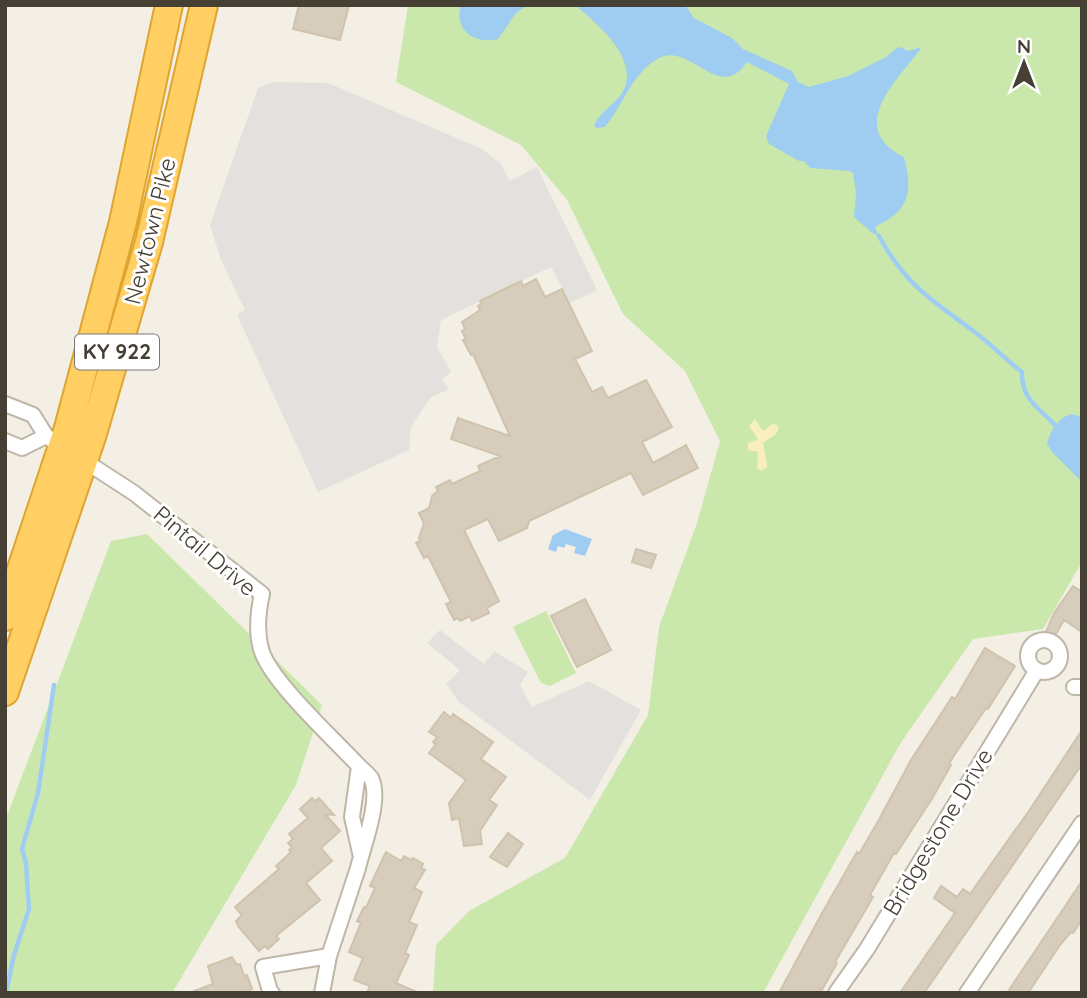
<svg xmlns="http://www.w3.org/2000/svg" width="1087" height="998" viewBox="0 0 1087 998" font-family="Quicksand,sans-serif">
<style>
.green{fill:#cbe8ac}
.sand{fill:#f8eebe}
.parking{fill:#e3e1dd}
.water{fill:#9fcdf1}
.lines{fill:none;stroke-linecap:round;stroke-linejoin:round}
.stream{stroke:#9fcdf1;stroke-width:4.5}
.building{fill:#d7cdbd;stroke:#cfc3ad;stroke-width:2}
.street-casing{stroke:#beb7a7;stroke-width:18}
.highway-casing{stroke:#e0a431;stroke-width:30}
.street{stroke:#fff;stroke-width:14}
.highway{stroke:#ffcf63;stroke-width:26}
.labels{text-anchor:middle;stroke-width:6;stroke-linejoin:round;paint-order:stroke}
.shield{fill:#fff;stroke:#7d7971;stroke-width:2}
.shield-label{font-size:21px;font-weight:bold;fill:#453f34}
.street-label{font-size:23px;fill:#453f34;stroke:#fff}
</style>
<rect width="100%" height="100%" fill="#f3efe4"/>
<path class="green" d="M408,5H1082V562L1043,629L973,639L900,744L763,993H433L436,945L469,911L565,858L648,715L659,627L697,523L720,441L685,371L623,314L567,200L521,145L396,82Z
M147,534L322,705L296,785L172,993H5V821L111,541Z
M546,611L576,673L550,686L541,683L513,627Z"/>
<path class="sand" d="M755,419L762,430H765L773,423L779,427L776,434L763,443L767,464V467L761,471L757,468L758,452L748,450V443L758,439L749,426Z"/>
<path class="parking" d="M273,82L328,83L482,149L501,164L510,181L537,167L597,290L570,303L551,267L441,320L437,347L451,372L442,380L449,389L430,398L416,419L411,427L409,450L318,492L237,315L245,310L221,260L210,225L258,88Z
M440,630L484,664L494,651L528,672L520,685L532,707L589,681L641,710L590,800L459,702L446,684L460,670L427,643Z"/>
<path class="water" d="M461,5H528L516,13L498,39C475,45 453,30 461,5Z
M575,5H685L694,18L732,38L743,49L792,71L798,82L809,87L848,76L886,57L897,48L902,47L907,51L922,47C897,81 845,127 904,157C910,180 913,204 889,219C884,223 879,223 875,228L879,236L871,232L854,217L856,193L853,173L849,171L810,168L804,161H799L769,144L766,136L789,84L747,62C719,104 691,42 659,58C632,73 624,104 605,127L597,128L594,126C600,110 619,103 625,87C636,55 596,23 575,5Z
M1072,414L1082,417V482L1052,452L1047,444C1050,431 1058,417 1072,414Z
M565,529L592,539L585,556L574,553L576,547L566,544L564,548L558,546L556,552L548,549L553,535Z"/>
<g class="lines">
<path class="stream" d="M879,236C905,284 930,299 972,330C990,343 1005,359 1022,372C1021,399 1038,407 1054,424
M6,993L14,955L29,909L26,863L22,849L38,793L54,685"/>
</g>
<path class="building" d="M299,5H349L340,40L293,29Z
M536,279L545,297L562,289L592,351L575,359L592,392L602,387L608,398L646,380L672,427L642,442L653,463L686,445L698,468L643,495L631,473L529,521L527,528L499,541L488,519L464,530L499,601L487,608L489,613L472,621L470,616L460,621L458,618L454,620L446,604L451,602L428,556L424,558L416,543L420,541L419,538L424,523L419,513L429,508L432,496L438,491L436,487L450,480L452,484L480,471L478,466L500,456L451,439L458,418L510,436L473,354L471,355L463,340L466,339L462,331L465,329L462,322L480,310L478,306L481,304L480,301L521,281L523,286Z
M636,549L656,555L651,568L632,562Z
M1073,586L1082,592V632L1064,620L1053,639L1045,634L1054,613Z
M585,599L611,650L577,667L551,616Z
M985,648L1015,666L988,709L986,708L953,757L949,764L951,765L933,797L896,854L894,853L870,895L873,897L835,962L837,963L822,990L820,989L818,993H779L821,915L857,852L859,854L876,825L911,760L952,697L955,699Z
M444,712L451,718L453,714L493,742L481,759L506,777L489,800L497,805L480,831L482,844L464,846L459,818L452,820L449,803L466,780L429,753L436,744L433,742L437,737L429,732Z
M1082,730V764L997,888L924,993H900L955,913L934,898L941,886L957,897L963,889L970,894L1031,808Z
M312,798L315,801L319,798L334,815L325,814L340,831L321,848L332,861L306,883L320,900L276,936L279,939L268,949L265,946L259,951L238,926L236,921L242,915L235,907L279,869L276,866L291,852L289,850L292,848L288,843L293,839L289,834L308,818L300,809Z
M508,833L523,844L507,867L490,857Z
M386,852L401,861L404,856L411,860L413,858L423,864L421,868L425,870L414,888L422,892L409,922L417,925L405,953L409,955L396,983L419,993H367L370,986L354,980L363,958L349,952L361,923L357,921L364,907L366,908L375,888L370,886Z
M1082,881V920L1073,933L1071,932L1060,945L1028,993H1007Z
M232,957L237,965L240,964L244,976L247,975L252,989L242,993H194V991L213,984L208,966Z"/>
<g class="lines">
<g class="street-casing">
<path id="street" d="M5,404L33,415L46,436L134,493L262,594C258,612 256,631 261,649C269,680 335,740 359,766
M5,441L22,448L46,436
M1028 656a16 16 0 1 1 32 0a16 16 0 1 1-32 0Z
M1074,687H1082
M272,993L270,991L263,967L329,956
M322,993L329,956L358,868C363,846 382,799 371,778C368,774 363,770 359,766L352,817L361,857
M836,993L867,949L1037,670
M967,993L1082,823"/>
</g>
<g class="highway-casing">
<path id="highway" d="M5,617L68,428L123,222L169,5
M5,692L92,437L149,242L204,5"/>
</g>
<use href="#street" class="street"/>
<use href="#highway" class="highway"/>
</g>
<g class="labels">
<rect class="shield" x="75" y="334.5" width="84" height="35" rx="5"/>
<g class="shield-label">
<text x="117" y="359">KY 922</text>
</g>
<g class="street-label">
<text transform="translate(150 231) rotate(-76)" y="8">Newtown Pike</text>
<text transform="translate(205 551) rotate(40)" y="8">Pintail Drive</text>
<text transform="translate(938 832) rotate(-59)" y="8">Bridgestone Drive</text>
</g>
</g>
<rect width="1087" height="998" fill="none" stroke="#453f34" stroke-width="14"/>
<g transform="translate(1024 63)" stroke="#ffffff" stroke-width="5" paint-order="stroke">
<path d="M0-5L12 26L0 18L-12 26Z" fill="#453f34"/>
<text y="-10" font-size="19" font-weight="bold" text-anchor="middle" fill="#453f34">N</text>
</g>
</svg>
